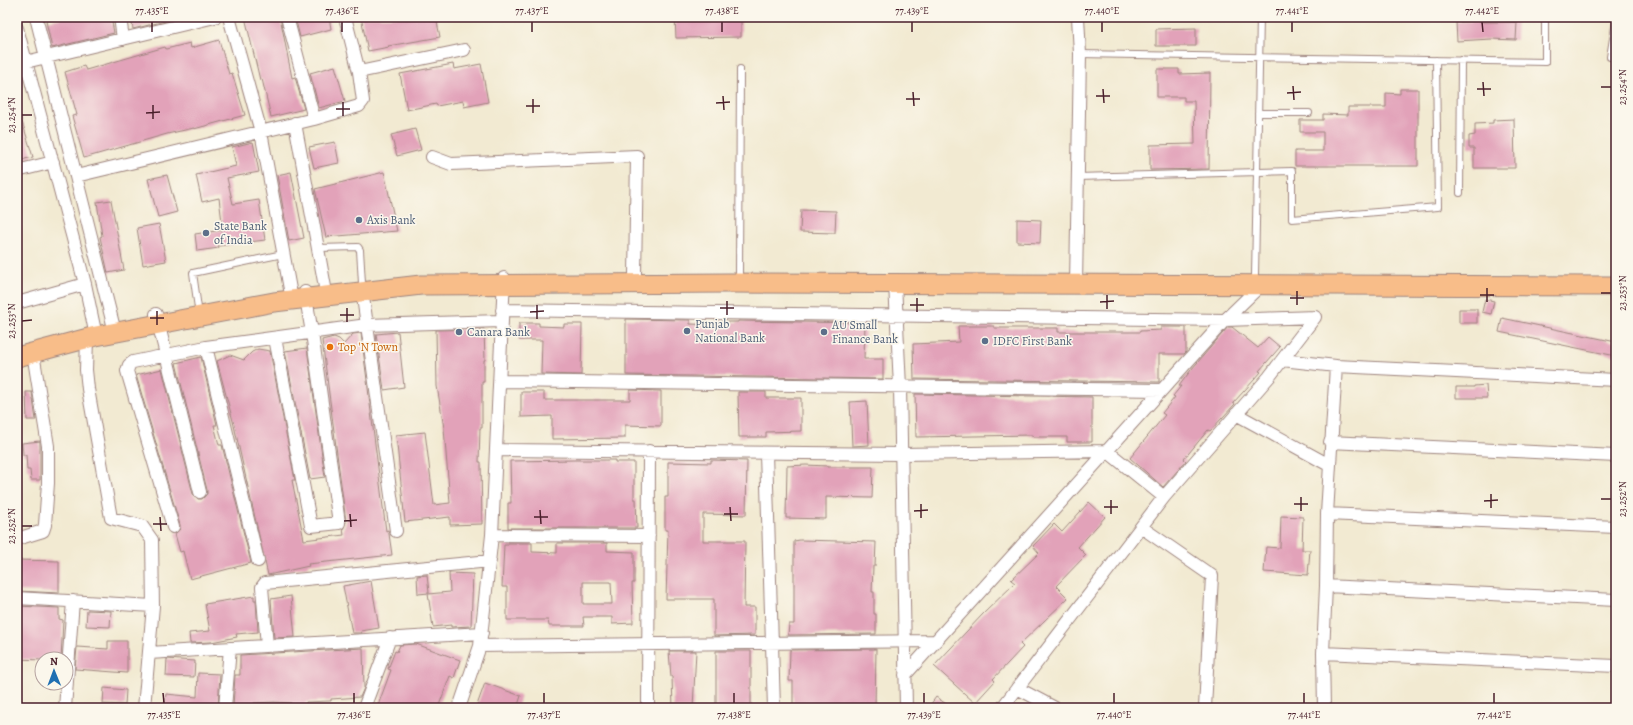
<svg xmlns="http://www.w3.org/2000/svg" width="1633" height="725" viewBox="0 0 1633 725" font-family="Alegreya,serif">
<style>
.building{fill:#e2a2b9;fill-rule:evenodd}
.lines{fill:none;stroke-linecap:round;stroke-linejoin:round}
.service-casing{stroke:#9e847e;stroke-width:8}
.minor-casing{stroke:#9e847e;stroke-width:14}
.primary-casing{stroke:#9e847e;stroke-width:21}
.service{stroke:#fff;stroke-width:6}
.minor{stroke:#fff;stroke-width:12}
.primary{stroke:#f8bd89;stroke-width:19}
.ticks{fill:none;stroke:#4a1f2b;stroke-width:1.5}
.service-dot{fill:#5c6f8a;stroke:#fbf7ec;stroke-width:1.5}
.food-dot{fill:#e8710a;stroke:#fbf7ec;stroke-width:1.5}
.labels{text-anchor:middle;stroke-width:3;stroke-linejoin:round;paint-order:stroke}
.service-label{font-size:12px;fill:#4e5e75;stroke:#fbf7ec;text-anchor:start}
.food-label{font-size:12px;fill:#c56008;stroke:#fbf7ec;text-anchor:start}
.neatline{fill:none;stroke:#4a1f2b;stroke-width:1.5}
.ticks-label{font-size:10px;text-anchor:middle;fill:#4a1f2b}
</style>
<rect width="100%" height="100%" fill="#fbf7ec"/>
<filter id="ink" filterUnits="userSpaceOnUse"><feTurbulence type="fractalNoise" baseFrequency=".025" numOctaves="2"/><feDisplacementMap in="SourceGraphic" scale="8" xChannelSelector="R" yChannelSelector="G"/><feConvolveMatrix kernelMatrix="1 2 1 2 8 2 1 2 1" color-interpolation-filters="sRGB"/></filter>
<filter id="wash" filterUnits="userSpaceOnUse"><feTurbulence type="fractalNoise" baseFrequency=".012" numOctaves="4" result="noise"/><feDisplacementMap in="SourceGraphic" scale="16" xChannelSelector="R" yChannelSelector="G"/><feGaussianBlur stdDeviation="0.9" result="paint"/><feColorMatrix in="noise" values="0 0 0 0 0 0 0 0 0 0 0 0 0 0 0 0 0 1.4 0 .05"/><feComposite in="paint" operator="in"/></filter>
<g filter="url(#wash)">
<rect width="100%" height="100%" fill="#f2ead2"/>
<g id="blocks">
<path class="building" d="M67,17H111L114,33L52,48L46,21Z
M131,17H173V19L133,29Z
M245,17H280L292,78L295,77L304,109L271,117L262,79L260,80Z
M295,17H329L331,29L300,37Z
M361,17H436L440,37L388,46L389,47L368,51Z
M675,17H741V37L676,38Z
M1482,21V22H1517L1516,40L1491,39L1457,41L1456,22Z
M1196,28V46H1156V29Z
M219,40L229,74L232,73L245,115L194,129V128L167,134L84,158L72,116L77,115L65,72L84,66L86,70L165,47L166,49L190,43L191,48Z
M453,64L454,69L481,64L488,102L464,107L463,101L437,106L436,104L407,110L400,74Z
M335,66L345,101L319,108L310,73Z
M1157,69H1179V74L1210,73L1209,169L1150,170V145L1195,144L1194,101H1184V97H1157Z
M1400,89H1418V166H1295V151H1323V132H1300V120H1323V114L1348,115V107H1386V93L1400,94Z
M20,115L33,157L17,161V116Z
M1514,119L1515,168H1474V148H1469V136L1475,135V124L1493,123V120Z
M415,129L421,150L397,156L391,135Z
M253,142L259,172L227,178L233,204L259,200L265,240L218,246L219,248L197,251L195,234L223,230L219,198L202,202L196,175L236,166L232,147Z
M335,142L339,163L314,168L309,147Z
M291,172L304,238L289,241L277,175Z
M384,172L397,231L326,237L315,189Z
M167,175L177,212L158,217L148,179Z
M111,200L124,270L108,273L100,237L102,236L97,202Z
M801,210L836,211L835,233L800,232Z
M1017,219L1041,220L1040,243L1017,242Z
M159,224L166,261L143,265L137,228Z
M1485,299L1494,301L1491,314L1482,312Z
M1459,309H1477V323H1459Z
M1502,318L1616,342V356L1499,332Z
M626,319L690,320V324L716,325V322H738V321L865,323L864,359H883V379L626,375Z
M519,323H539V326L564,327V324H582L581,375L541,374L542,340H519Z
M958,326H994V328H1058V332H1140V331L1161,330V327H1186V352L1184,354H1159V382L914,379L913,344L959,342Z
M1228,327H1232L1258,348L1268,337L1280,347L1259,371L1261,372L1255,379L1233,403L1235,404L1210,431L1208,430L1184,459L1186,461L1163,487L1130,458L1165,415L1162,413L1175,397L1173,396L1181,386H1179L1191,370Z
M484,329L485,360H484V382H482V428H480L479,462H481L482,524L450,525V517L405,522L396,435L425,432L434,505L450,503L444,428L437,386L436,330Z
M398,332L404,387L384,390L376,334Z
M361,333L386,531L388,530L389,534L392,555L308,564L309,566L268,575L233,421L217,361L230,355L244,360L252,352L258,349L270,351L295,480H292L304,540L344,535L343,529L346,522L322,340L334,337L339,339L344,344L353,334Z
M307,348L325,477L310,479L285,351Z
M201,357L217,425H214L219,445H222L251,563L190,579L183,551L180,552L175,534L180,529V525L136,375L162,369L193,494L198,499H202L207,494V490L176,363Z
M1486,385L1487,398H1456V387H1474V386Z
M630,390L661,391V426L625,425V438L552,439V416L521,417V392H544V400H630Z
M26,392H32L36,420H27Z
M738,392H766V398H801V431L766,432V437H739Z
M915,394L1092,397V442H1067V437H1033V435L916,437Z
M867,401L869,445L852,446L850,402Z
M40,441V480H31L30,470H27L26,455H23L22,443Z
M574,460H615V462H634V499H636L637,528H508V503H511L510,461Z
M711,460L747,461L746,515L703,514V541H745L744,607H755V635L714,636V599H666L668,530H665V497H668V462L711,463Z
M806,465L827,466V467H873L872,498L826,497V519L786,518L787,466Z
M1089,502L1105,517L1078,547L1086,555L1056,586L1068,598L1020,644L1023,647L993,679L995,681L975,703L934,666L983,614L1015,583L1011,580L1039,553L1033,546L1054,524L1062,532Z
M1281,516L1303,517L1302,550H1310L1308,575L1264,572L1266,547L1280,548Z
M800,540L876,542L875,566H873L872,592H874V614H876V634L788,635L789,624H794V541Z
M508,543H532V552L557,553V543H607V551L634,552V583H632L633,623L612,624V617H583L584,626H549L548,620H507V587H502L504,545H508ZM583,582H611L612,604H583Z
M17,560L59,561V593L17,591Z
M449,573L473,574L471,626L451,627V625L433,627L428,594L450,592Z
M427,575L429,593L418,594L417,576Z
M371,581L379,628L361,631L362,633H352L343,586Z
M254,596V600H256L258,632L236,634L237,637L211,642L190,643L189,633L210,631L205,604Z
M291,596L295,637L274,638L271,599Z
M17,606L59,608V619L63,620L61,659H42V660L17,659Z
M87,610L111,611L110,627L86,626Z
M108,641H127V673L75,669L77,647L108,649Z
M416,644L460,660L454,678L450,676L438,708H377L391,670L388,669L395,651L397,652L400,645Z
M363,648L364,688L360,697L331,699V701L306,702V705H291V703L274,702L254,703V706L233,707L235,675H240V655Z
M876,649L875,708H793V681H789L790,650Z
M669,651H696L693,708H673L672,677H671Z
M716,651H751V708H716Z
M167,659L195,661L194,677L166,676Z
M198,673L220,674L218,708H164L166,694L197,697Z
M485,683L521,696L517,708H476Z
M104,688L126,690L125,705L103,704Z
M936,697L952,708H928Z"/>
</g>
</g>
<g filter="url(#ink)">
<use href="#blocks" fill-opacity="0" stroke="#9e847e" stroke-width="1"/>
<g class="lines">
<g class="service-casing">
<path id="service" d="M1080,54L1545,62V17
M1610,57L1616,20
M1258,113H1309
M1077,177L1292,171V219L1438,207L1436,60
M1460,193L1461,60
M318,248L358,247L360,250L362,283
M739,275L740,69
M1255,275L1260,17
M199,315L193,273L283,254"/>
</g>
<g class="minor-casing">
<path id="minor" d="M36,17L115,332
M120,17L123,39
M229,17L261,132L292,300
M287,17L314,119
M17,28L85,284L96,336
M17,64L215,17
M359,72L464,50
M295,123L325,287
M432,157L451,164L637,156L635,275
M17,171L53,162
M76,176L314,119L359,106L363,101L359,72L345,17
M895,283L900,387L906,708
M1076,284L1080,54L1078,17
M362,290L396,531
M17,303L85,284
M502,310L1225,320L1315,317
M156,314L200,492
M275,338L311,526L339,523L312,333L305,292
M87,339L86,370L88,389L111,518L142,526L152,540L153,606L144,708
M206,347L258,561
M1282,360L1336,366
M500,381L1162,390
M1236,414L1329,465
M1330,442L1616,456
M496,450L901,454L1107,451L1164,497
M766,453L774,708
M1327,514L1616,527
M173,527L127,371L129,365L133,362L206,347L367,325L501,321
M1141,527L1212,576L1205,708
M492,535L649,536
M17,539L43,531L45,525L48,483V446L33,353
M1326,586L1616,600
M17,598L153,606
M267,646L262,587L265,583L490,561
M480,646L936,641
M149,653L482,633
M1323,653L1616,666
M905,675L1225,320L1263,283
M1017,688L1055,708
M65,708L73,601
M225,708L230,648
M364,708L390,638
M459,708L480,646L492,535L504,278
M648,708L649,451
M1002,708L1164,497L1269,377L1315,317
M1324,708L1323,653L1326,586L1327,514L1336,366L1616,380"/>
</g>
<g class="primary-casing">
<path id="primary" d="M17,357L96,336L274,302L421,285L729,283L1616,286"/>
</g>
<use href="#service" class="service"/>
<use href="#minor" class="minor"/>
<use href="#primary" class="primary"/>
</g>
</g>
<path class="ticks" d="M152,22V32M342,22V32M532,22V32M722,22V32M912,22V32M1102,22V32M1292,22V32M1482,22L1483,32M1483,82L1484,96M1293,86L1294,100M1601,87H1611M1103,89L1104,103M1477,89H1491M913,92L914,106M1287,93L1301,92M723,96L724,110M1096,96H1110M533,99V113M906,99H920M343,102V116M716,103L730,102M153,105V119M526,106H540M336,109H350M146,113L160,112M22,115H32M1487,288V302M1297,291V305M1601,293H1611M1107,295V309M1480,295H1494M917,298V312M1290,298H1304M727,301V315M1100,302L1114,301M537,305V319M910,305H924M347,308V322M720,308H734M157,311V325M530,312L544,311M340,315H354M150,318H164M22,321L32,320M1491,494V508M1301,497V511M1601,499H1611M1111,500V514M1484,501L1498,500M921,504V518M1294,504H1308M730,507L731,521M1104,507H1118M540,510L541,524M914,511L928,510M350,514L351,527M724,514H738M160,517L161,531M534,517H548M344,521L357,520M153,524H167M22,526H32M163,693L164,703M354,693V703M544,693V703M734,693V703M924,693V703M1114,693V703M1304,693V703M1494,693V703"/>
<g class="service-dot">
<circle cx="359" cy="220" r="4"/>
<circle cx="206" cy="233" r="4"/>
<circle cx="687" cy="331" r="4"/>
<circle cx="459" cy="332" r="4"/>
<circle cx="824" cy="332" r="4"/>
<circle cx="985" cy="341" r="4"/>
</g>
<circle class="food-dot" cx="330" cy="347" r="4"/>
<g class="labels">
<g class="service-label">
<text x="367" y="224">Axis Bank</text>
<text x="214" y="230">State Bank<tspan x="214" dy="14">of India</tspan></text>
<text x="695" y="328">Punjab<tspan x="695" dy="14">National Bank</tspan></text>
<text x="832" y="329">AU Small<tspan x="832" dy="14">Finance Bank</tspan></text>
<text x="467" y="336">Canara Bank</text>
<text x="993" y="345">IDFC First Bank</text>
</g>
<g class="food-label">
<text x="338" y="351">Top 'N Town</text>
</g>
</g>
<rect width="1633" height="725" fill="none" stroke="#fbf7ec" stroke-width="44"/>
<g transform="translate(54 671) rotate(359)"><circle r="19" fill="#fbf7ec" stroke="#b4a19f"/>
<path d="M0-3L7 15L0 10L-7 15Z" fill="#1f6fb2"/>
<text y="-6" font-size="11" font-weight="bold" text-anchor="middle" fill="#4a1f2b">N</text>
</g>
<rect x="22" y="22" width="1589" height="681" class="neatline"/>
<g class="ticks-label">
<text x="152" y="14">77.435°E</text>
<text x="342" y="14">77.436°E</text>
<text x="532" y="14">77.437°E</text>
<text x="722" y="14">77.438°E</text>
<text x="912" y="14">77.439°E</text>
<text x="1102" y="14">77.440°E</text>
<text x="1292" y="14">77.441°E</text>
<text x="1482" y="14">77.442°E</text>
<text transform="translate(1622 87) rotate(-90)" y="4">23.254°N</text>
<text transform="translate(11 115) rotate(-90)" y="4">23.254°N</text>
<text transform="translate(1622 293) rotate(-90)" y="4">23.253°N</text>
<text transform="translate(11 321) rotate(-90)" y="4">23.253°N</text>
<text transform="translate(1622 499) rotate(-90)" y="4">23.252°N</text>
<text transform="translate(11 526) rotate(-90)" y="4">23.252°N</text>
<text x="164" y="718">77.435°E</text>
<text x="354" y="718">77.436°E</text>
<text x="544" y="718">77.437°E</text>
<text x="734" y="718">77.438°E</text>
<text x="924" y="718">77.439°E</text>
<text x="1114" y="718">77.440°E</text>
<text x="1304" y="718">77.441°E</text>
<text x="1494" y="718">77.442°E</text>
</g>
</svg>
